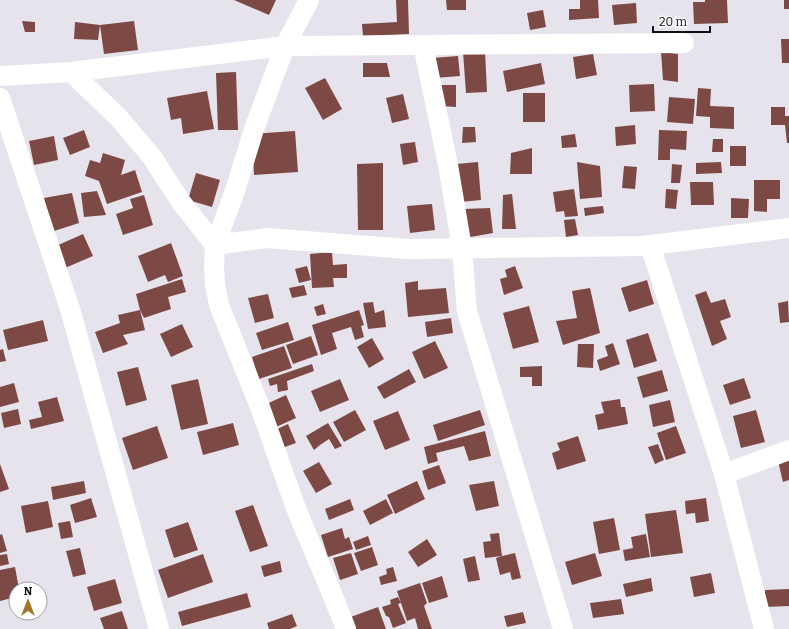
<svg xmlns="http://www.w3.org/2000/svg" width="789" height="629" viewBox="0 0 789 629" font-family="Bitter,serif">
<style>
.building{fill:#7d4945}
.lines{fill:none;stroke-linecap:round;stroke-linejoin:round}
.minor{stroke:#fff;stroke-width:20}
</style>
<rect width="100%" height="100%" fill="#e6e3ed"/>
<path class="building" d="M234,0H276L269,15Z
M396,0H408L409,34L363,36L362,24L397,22Z
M446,0H466V10H447Z
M580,0H598L599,18L569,20V9H580Z
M705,0H727L728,23L694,24L693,2H705Z
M784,0H789V9H784Z
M636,3L637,23L614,25L612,5Z
M543,10L546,27L530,30L527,13Z
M22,21L35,22V32H25Z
M134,21L138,50L104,54L100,25L98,40L74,39L75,22L100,25Z
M781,39H789V63H782Z
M485,51L487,92L466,93L463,52Z
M661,52L678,54V82L663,80Z
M593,54L597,75L576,79L573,57Z
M458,56L460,76L434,78L432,58Z
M363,63H387L390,77H363Z
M541,63L545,84L507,92L503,71Z
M236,72L238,130H218L216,73Z
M325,78L342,109L323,120L305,88Z
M654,84L655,111L630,112L629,85Z
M440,85H456V107L440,106Z
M698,88L711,89L710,106L734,107V129L710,128V117L696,116Z
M207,91L214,129L183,134L181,118L171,120L167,98Z
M523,93H545V122H523Z
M403,94L409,119L392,123L386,98Z
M669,97L695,99L693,124L667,122Z
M771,107H785V116H789V143H787L785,125H771Z
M635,125L636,144L616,146L615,127Z
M463,127H475L476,142L462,143Z
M84,130L90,147L70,155L63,138Z
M659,130L687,131L686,150L670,149V160H658Z
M295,131L298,172L254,175L252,134Z
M575,134L577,147L562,148L561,136Z
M54,136L58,160L34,165L29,141Z
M713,139H723V152H712Z
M415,142L418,162L403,165L400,144Z
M730,146H746V166H730Z
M532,148V174H510L511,153Z
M103,153L125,160L121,175L135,170L142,192L107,204L99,181L85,176L90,160L100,163Z
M478,162L481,200L460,202L456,164Z
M577,162L600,166L602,197L580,199Z
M721,162L722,173L696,174V163Z
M383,163V230H358L357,164Z
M672,164L682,165L680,183H671Z
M624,166L637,167L635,189L622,188Z
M196,173L220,180L212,207L188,200Z
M754,180H780V199H767V212L754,211Z
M690,182H713L714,205H691Z
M574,189L578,216L565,217L564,211L556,212L553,192Z
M666,189L678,190L676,209L665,208Z
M97,191L106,215L84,217L81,193Z
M72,193L79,223L51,232L44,198Z
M512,194L516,229H502L503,195Z
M144,195L153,225L123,235L116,214L133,208L130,199Z
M731,198L749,199L748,218H731Z
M432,204L435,230L410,233L407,206Z
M603,206L604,213L585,216L584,208Z
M490,208L493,233L465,238L463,209Z
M575,219L578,235L566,237L564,220Z
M83,234L93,256L65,268L56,246Z
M171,243L183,276L168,282L165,275L148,282L138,256Z
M332,252L333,265L347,264V278H333L334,287L312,288L310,254Z
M307,266L311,280L299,283L295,269Z
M515,266L523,288L504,295L500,279L507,277L505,270Z
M182,279L186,292L168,297L171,309L144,318L140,310L145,330L123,335L128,344L103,353L95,332L120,323L118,315L140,310L136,294Z
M647,280L654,304L629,312L621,288Z
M418,281V290L446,288L449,313L408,317L405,283Z
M304,285L307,295L292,298L289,288Z
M590,288L600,333L563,345L556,321L577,318L572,291Z
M706,291L711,303L725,299L731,317L720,321L727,339L712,346L695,295Z
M268,294L274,318L255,323L248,298Z
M788,301L789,322L780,323L778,303Z
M373,302L375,313L384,310L386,327L368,329L363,303Z
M323,304L326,314L317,316L314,307Z
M529,306L539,342L513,349L503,313Z
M359,310L364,325L361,326L364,337L355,340L351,327L332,333L337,349L321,355L312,325Z
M451,318L453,333L427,337L425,322Z
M43,320L48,341L8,350L3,330Z
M288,322L294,340L262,350L256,333Z
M182,324L193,347L171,357L160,334Z
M648,333L657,361L634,368L626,340Z
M311,336L318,355L293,364L286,345Z
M372,338L384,359L369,368L357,347Z
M435,341L448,368L424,379L412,352Z
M613,343L620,364L600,371L597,360L608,356L605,346Z
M578,344H594L593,368L577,367Z
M284,346L292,368L259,379L252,357Z
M3,349L6,361L0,362V350Z
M312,364L314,371L287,381L288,390L278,392L277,384L270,386L268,379Z
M542,366V386H532V377H520V367Z
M138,367L147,400L126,406L117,372Z
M409,369L416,382L384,399L377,387Z
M662,370L668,391L643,398L637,377Z
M744,378L751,398L730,405L723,385Z
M198,379L208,424L181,430L171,385Z
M340,379L349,400L320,412L311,391Z
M14,383L19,402L0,407V387Z
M286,395L296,418L276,427L260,407Z
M57,397L64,421L31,429L29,420L42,417L38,402Z
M620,399L621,407H625L628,424L598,430L595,415L604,413L601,402Z
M670,400L675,422L653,427L649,405Z
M18,409L21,424L4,428L1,413Z
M355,410L366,430L344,442L333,422Z
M480,410L485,425L438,441L433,425Z
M756,410L765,442L741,448L733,416Z
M398,411L410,440L385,450L373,421Z
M233,423L239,445L203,455L197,432Z
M328,423L342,446L335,449L329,439L320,445L314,450L306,436Z
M288,424L296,443L282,448L275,430Z
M157,426L168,458L133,470L122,438Z
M676,426L686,453L666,460L657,433Z
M485,431L491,456L469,461L464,446L436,453L438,461L428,464L424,447Z
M578,436L586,461L557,470L552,453L560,450L557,443Z
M658,444L664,460L655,464L648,447Z
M789,459V480L783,482L778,461Z
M319,462L332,484L316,493L303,471Z
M0,464L9,489L0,492Z
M439,465L446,483L428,490L422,471Z
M84,481L86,493L53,500L51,487Z
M417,481L425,499L395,514L387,495Z
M494,481L499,506L476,511L469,485Z
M91,498L97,517L75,523L70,505Z
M706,498L709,521L696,523L695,513L686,514L685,501Z
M350,499L354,510L329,520L325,509Z
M386,499L393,513L370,525L363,511Z
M48,501L53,527L26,533L21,506Z
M253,505L268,546L250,552L235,511Z
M676,510L683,553L651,557L645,514Z
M614,518L620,550L599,554L593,522Z
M70,521L73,537L61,539L58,523Z
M188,522L198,550L174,558L165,530Z
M342,528L345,539L349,537L353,549L328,557L321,535Z
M499,533L502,556L515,553L521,578L512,580L510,572L500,575L496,558L502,556L485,558L483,542L491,541L490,534Z
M2,534L7,551L0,553V535Z
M646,534L650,557L625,561L623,550L633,548L631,537Z
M368,536L371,545L356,550L353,542Z
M427,539L437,555L418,567L408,552Z
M372,547L378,565L361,571L354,553Z
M80,548L86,574L73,577L66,551Z
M351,553L358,574L340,580L333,558Z
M595,553L602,576L572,585L565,562Z
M7,554L9,564L0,566V555Z
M203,554L213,582L168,598L158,570Z
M475,556L480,580L468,582L463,559Z
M280,561L282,572L264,577L261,566Z
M15,567L19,589H16V597L0,601V570Z
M393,567L397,581L381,585L379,577L387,574L386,569Z
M711,573L715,593L694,597L690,577Z
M442,576L448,597L429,603L422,583Z
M651,578L653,591L626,597L623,584Z
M115,579L122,603L94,611L87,587Z
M420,583L427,603L424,606L432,629H418L415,618L407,621L397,591Z
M789,589V606L765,607V590Z
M247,593L251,607L182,626L178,612Z
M398,597L401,603L398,604L406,623L393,628L389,617L386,616L382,607L391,604L390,600Z
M621,599L624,614L593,618L590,603Z
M378,607L386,629H353L348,618Z
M122,611L128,629H104L100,618Z
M523,612L526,623L507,627L504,616Z
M292,614L297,626L290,629H269L267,623Z"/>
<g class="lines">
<path class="minor" d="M309,0L285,46L254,129L235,191L215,245L214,266L215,284L219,305L260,407L297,511L333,596L346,629
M423,45L448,165L462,248L467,311L563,629
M71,72L118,117L152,157L181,202L215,245L267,238L408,249L642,246L789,228
M0,76L71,72L285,46L684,43
M0,98L70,309L159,629
M650,245L724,474L764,629
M724,474L789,450"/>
</g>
<g transform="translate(28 601)"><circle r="19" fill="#ffffff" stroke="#9f9fa0"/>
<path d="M0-3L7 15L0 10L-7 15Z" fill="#a57529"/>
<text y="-6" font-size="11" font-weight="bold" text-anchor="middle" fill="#100f12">N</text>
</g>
<path d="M653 26v6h57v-6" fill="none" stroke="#100f12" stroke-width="2"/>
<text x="659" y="26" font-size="12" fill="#100f12" stroke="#ffffff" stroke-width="3" paint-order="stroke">20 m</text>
</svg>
